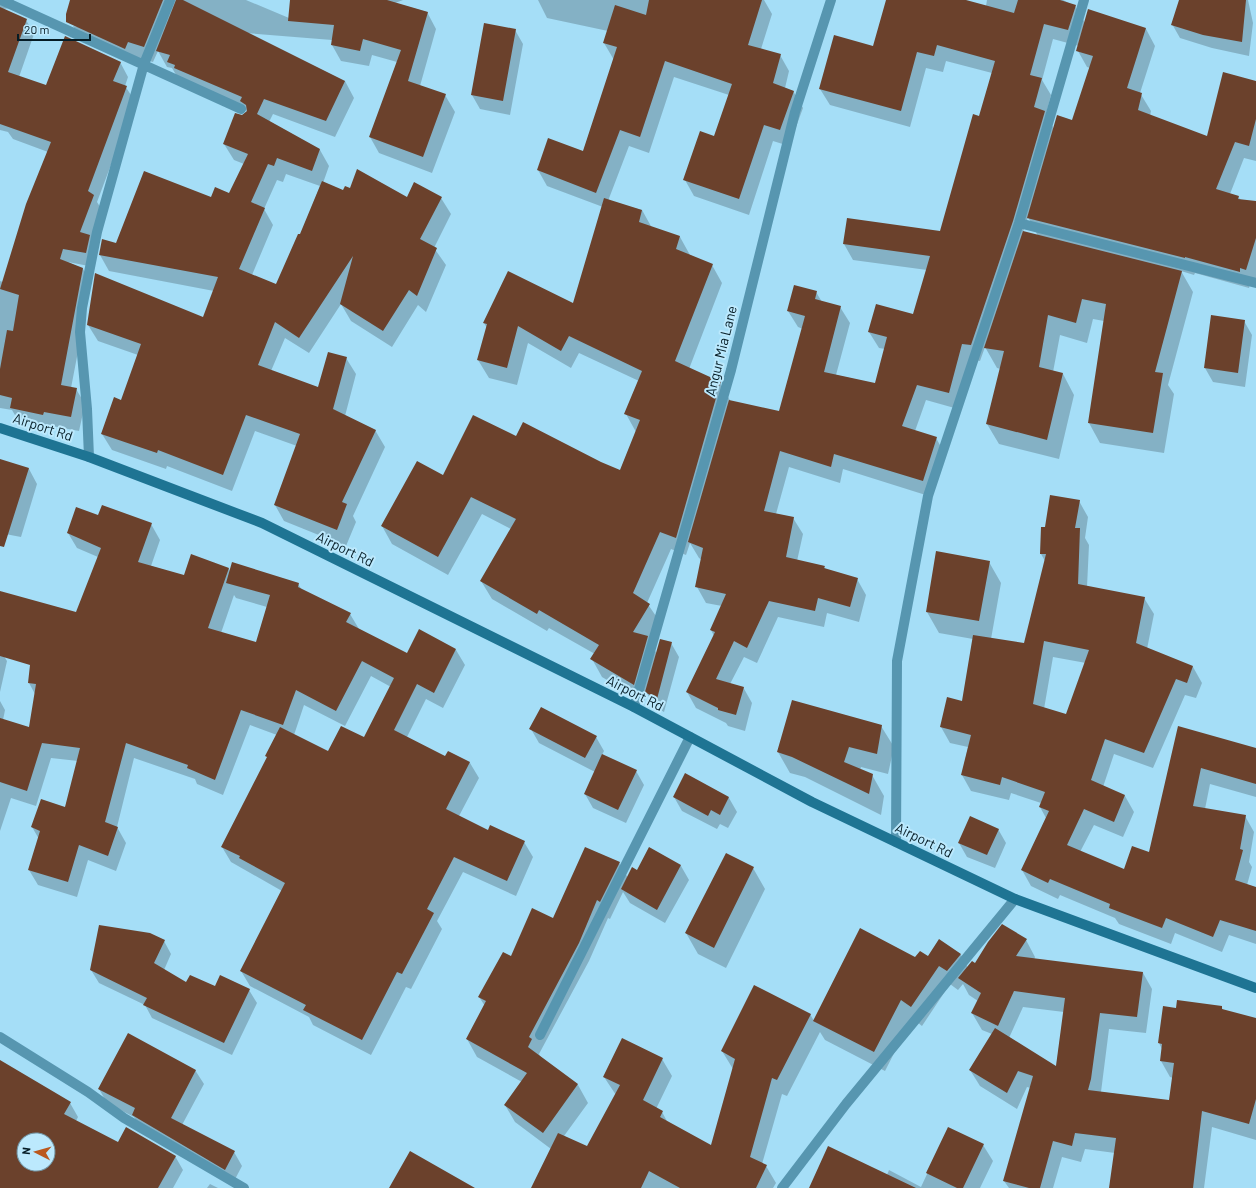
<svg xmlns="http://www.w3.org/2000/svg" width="1256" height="1188" viewBox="0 0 1256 1188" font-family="Barlow,sans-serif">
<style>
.shadow{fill:#0003;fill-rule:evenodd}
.building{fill:#6b412c;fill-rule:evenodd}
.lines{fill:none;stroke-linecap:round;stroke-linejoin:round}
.street{stroke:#5796b0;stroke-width:10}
.secondary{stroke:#1e7493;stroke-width:10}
.labels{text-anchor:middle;stroke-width:4;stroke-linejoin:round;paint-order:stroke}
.street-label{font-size:14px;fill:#051c25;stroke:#bce9fd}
</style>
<rect width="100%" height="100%" fill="#a5def7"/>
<path class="shadow" d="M0,0H14L12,8L2,9L26,20L34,34L19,77L47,86L120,62L128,77L125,86L135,101L97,202L102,210L94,267L68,262L83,269L91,284L71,388L76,389L85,404L79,431L52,426L51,429L19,422L12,410L0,408V281L3,282L48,152L13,139L8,132L0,130Z
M110,0H246L289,18L291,0H403L395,3L427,12L436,29L420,86L445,95L455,112L432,173L379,153L370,137L397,62L372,55L369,66L341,61L332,45V40L246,33L345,81L354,98L335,137L273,114L269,122L320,150L329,166L323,183L344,191L407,198L415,184L441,198L451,214L434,248L446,265L426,312L418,305L392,347L351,321L341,304L309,353L285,338L271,371L319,388L346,358L356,374L345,416L375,430L385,447L353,516L356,522L346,546L284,521L275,505L297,446L255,431L232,491L167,466L166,469L112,450L102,434L122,401L138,355L98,341L88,325L204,318L214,291L109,271L100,255L103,240L116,244L212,198L230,194L244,164L234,160L224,144L247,111L184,84L178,78L172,68L167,67L158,51L153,62L81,41L73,26L102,32ZM286,174L320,186L300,236L277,285L252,275L273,225L264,209L277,180L283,182Z
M538,0H764L772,14L761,49L780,55L789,71L785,88L793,91L803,108L789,146L773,141L749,215L694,196L685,180L715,138L729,95L674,77L649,153L629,146L608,201L642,210L652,228L680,237L690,255L712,265L722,283L689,369L720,383L731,402L780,412L803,329L798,327L788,311L816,292L822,302L840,307L850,323L836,375L876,384L885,349L879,348L869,332L914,315L927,270L853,260L844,244L941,232L980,117L992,73L946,61L943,72L926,68L910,127L830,105L820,89L874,47L887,0H962L986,6L987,0H1063L1075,6L1085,23L1089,10L1146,29L1155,46L1140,93L1151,111L1150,116L1208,137L1256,82V161L1244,158L1230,194L1238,197L1241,200L1256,202V285L1250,284L1249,288L1195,273L1194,275L1181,271L1193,292L1168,385L1174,394L1164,453L1100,443L1089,423L1104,321L1093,319L1087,343L1060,335L1053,372L1063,374L1074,395L1059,459L999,444L987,424L1001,369L997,368L985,347L980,361L971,359L958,409L926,400L915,431L936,438L945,454L932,497L843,469L840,483L789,467L776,514L793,518L803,534L797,561L824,566L826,570L857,579L866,595L859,622L827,613L824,627L778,617L757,663L744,657L730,684L743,687L752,703L745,731L728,726L726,723L696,708L687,692L714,636L711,630L722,606L706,603L697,587L702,560L699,558L690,543L686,555L671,549L647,603L660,622L649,640L657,654L671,643L679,657L664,712L654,706L647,693L644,702L602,677L592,659L595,654L549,628L547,631L492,599L481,581L511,529L482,514L448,575L392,544L382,526L443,477L516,438L601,463L620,471L636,432L626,414L639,381L579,353L571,368L528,343L517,385L489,378L478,360L487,328L484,323L574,304L603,207L547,186L538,170L583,152L614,60L604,43L608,31L547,18ZM1053,39L1079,46L1078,51L1087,67L1090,68L1073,122L1054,129L1046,114L1051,95L1042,80ZM1028,217L1038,236L1023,232Z
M1180,0H1248L1253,23L1249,56L1212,48L1180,38L1172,24Z
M515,30L523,44L510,115L480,109L472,95Z
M1212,316L1244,321L1252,335L1245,387L1213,382L1205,368Z
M0,460L29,469L37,484L21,537L0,533Z
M1079,501L1088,517L1085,538L1089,545L1087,587L1144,598L1154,614L1147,649L1193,667L1202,683L1196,698L1185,695L1153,768L1114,754L1103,787L1125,796L1134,812L1123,837L1094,825L1080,852L1124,870L1150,854L1179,728L1256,749V797L1210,784L1205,809L1245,816L1254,832L1249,862L1252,867L1247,885L1256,888V944L1229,935L1222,952L1175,933L1171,944L1119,924L1115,918L1060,895L1058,899L1031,886L1022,870L1046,818L1040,807L1041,803L1011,793L1009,800L971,791L962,775L968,747L950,743L941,727L963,702L973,639L939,633L927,612L989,562L1001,583L991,639L1025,644L1045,561L1041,554L1046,528ZM1053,657L1086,663L1066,716L1044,709Z
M99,517L151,524L160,540L151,566L184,576L229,569L230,571L298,584L302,590L350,614L359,629L407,655L456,650L465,665L443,708L426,699L407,737L446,758L449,752L470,763L479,778L459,816L488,832L524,842L533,857L516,896L463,872L437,921L442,929L411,989L406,987L371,1055L313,1025L309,1017L250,986L241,971L282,891L231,862L222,847L268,758L277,735L250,725L223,795L197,784L195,779L134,758L117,827L126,843L116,871L88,860L77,897L38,885L29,870L39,839L32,827L65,809L78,761L51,758L36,806L11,798L0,831V701L5,710L3,720L30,728L35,694L29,683L33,655L0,628V592L77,613L98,557L77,548L68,533ZM234,595L236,598L267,607L256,644L221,633ZM371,676L391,687L365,738L328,753L294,735L304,705L345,726Z
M0,650L7,661L0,692Z
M881,726L894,747L888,774L861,767L860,770L872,775L884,796L881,815L805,777L790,773L778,752Z
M531,729L596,737L604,751L602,755L636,771L644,785L626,823L593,808L585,794L595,772L539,743Z
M686,775L729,798L737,812L728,828L720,824L717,829L682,811L674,797Z
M998,829L1006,843L995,868L967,857L959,843Z
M650,848L681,866L689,880L665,923L630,903L623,892L610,919L608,918L589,961L539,1054L541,1058L578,1085L588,1103L564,1136L587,1148L616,1095L604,1077L662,1059L672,1076L656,1109L662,1112L668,1123L712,1147L733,1069L722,1051L810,1014L814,1021L916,958L928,957L939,940L961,955L968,968L1026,940L1035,957L1034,960L1143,973L1152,989L1146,1033L1109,1029L1101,1092L1170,1101L1173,1078L1170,1077L1161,1061L1162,1049L1159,1043L1177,1009L1221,1007L1224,1011L1256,1019V1140L1212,1127L1204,1188H1110L1115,1153L1085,1149L1081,1162L1062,1157L1053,1188H1009L1004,1181L1031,1088L1027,1087L1017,1109L980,1086L970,1070L992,1034L982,1030L972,1013L978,1001L969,995L963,984L958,990L950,984L922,1026L912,1018L885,1071L825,1040L820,1032L787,1096L782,1094L762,1164L766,1166L776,1183L773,1188H532L551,1149L515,1122L505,1105L522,1082L477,1057L467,1039L485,1006L479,997L511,958L554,919L619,863L628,878L637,871ZM1023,1007L1064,1012L1056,1068L1009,1038Z
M753,868L765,889L726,968L698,954L686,933Z
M164,941L171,954L164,970L187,984L249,990L257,1003L232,1055L152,1018L145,1005L99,983L91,970Z
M195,1070L204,1084L182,1125L234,1152L242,1166L233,1183L141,1129L134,1117L107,1103L99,1089Z
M0,1072L70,1103L78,1117L76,1121L118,1144L175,1156L183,1170L173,1188H0ZM24,1140H48V1164H24Z
M948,1129L983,1145L993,1161L980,1188H810L887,1175L889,1170L921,1187Z
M210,1184L218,1188H207Z"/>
<path class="building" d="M70,0H163L144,47L128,42L125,49L66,22V14Z
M176,0H183L345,81L326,121L264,99L257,114L320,149L312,171L277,158L274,166L268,164L251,202L265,208L239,269L276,284L298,234H300L322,181L343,190L345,186L350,188L357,169L407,197L414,182L442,197L420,239L437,248L417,296L409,290L383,331L340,304L353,256L299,338L275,322L258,365L318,387L328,352L347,357L333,409L376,430L342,502L347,504L337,530L274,505L300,434L246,415L223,475L158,450L157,453L101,434L114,397L121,400L141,344L87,325L95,273L203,317L218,277L99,255L102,239L116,243L144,171L211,197L215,187L229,193L248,154L223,144L235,113L242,115L247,111L246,105L240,101L242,97L174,68L175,65L167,62L170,55L156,51Z
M290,0H387L428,12L408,81L446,94L423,157L369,137L401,50L363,39L360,51L331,45L334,25L288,21Z
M649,0H762L748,45L781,54L773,83L794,91L780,130L764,125L739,199L683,180L700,131L714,136L732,84L665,61L640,137L620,130L596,193L537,170L548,138L583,151L617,47L603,43L615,5L646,15Z
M886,0H966L1014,13L1018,0H1060L1076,5L1068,30L1044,24L1030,75L1042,78L1034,107L1045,111L1013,221L971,345L962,344L949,393L917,385L902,426L937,437L923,481L834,454L831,467L780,451L764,511L794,517L786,557L825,566L824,568L858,578L850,607L818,598L815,611L769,601L747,648L734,641L716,679L744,687L736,715L718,710V708L686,692L715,632L710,630L726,594L695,587L703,548L688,542L729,400L779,411L805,316L787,311L794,285L817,291L815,299L841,306L824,372L875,383L887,337L868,332L876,304L913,314L930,256L843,244L847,218L940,231L973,114L979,116L995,61L937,45L934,56L917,52L901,111L819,89L834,35L873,46Z
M1179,0H1246L1242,42L1203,35L1171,25Z
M0,7L27,19L8,72L46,85L65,36L121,62L113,81L127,86L88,191L94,195L80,232L90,235L86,253L63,249L60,259L83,268L61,385L77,388L71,417L44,412L43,415L10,408L12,398L0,395V369L7,330L13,331L19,295L0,289L26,204L51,142L0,124Z
M1088,9L1146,28L1127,88L1142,93L1138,110L1207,136L1223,72L1256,81V119L1249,146L1235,142L1216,189L1239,196L1238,199L1256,201V238L1246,270L1240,268V272L1185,257V258L1027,218L1057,115L1072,120L1093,56L1076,51Z
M484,23L516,29L503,101L471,95Z
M604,198L642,210L639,222L680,236L676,249L713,264L675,361L721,382L714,397L716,398L676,538L660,532L633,593L650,604L633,632L648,636L634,685L590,659L599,645L539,610L537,614L480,581L516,519L471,497L438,557L381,526L417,461L443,475L473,415L516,436L523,422L601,462L620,470L640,420L624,414L642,371L569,336L561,351L518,326L507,368L477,360L487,324L483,323L508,271L573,303Z
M1023,231L1182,271L1155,372L1163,373L1153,433L1088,423L1106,304L1082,299L1076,323L1048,315L1039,367L1063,373L1047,440L986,424L1004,351L984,348Z
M1211,315L1245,320L1238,373L1204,368Z
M0,459L29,468L4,547L0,546Z
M1050,495L1080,500L1075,528H1080L1078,584L1145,597L1136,643L1193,666L1187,683L1176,679L1144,753L1105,739L1091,780L1125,795L1114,822L1084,809L1067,845L1124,869L1132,846L1149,852L1178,726L1256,748V784L1201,768L1193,806L1246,815L1240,849L1243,850L1235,880L1256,887V931L1220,920L1213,937L1166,918L1162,928L1109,908L1110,904L1050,879L1048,883L1021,870L1049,811L1039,807L1045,792L1002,777L1000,785L961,775L971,735L940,727L947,697L962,701L973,635L1024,643L1046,554H1040L1041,527H1045ZM1044,641L1089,650L1066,714L1033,704Z
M102,505L152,523L138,562L184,575L191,554L229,568L208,628L256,642L270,595L226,583L232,562L299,583L298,587L351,613L346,622L407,653L419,629L456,649L434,693L417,684L394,730L445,756L448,751L470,762L446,809L488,830L490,825L525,841L507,881L454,857L427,909L434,913L402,974L397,972L362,1040L303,1010L306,1005L240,971L285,883L239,858L240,856L221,847L267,757L265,756L280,727L328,751L341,726L364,737L394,678L362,661L336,711L296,690L283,725L241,710L215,780L187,768L188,765L126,743L105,822L118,827L108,856L79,845L68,882L28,870L40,831L31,827L41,799L65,807L80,748L42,743L27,791L0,782V718L29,727L36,684L28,683L30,665L0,656V591L76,612L101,548L67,533L76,507L98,515Z
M936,551L990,561L979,621L926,612Z
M660,639L672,642L657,699L645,692Z
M792,700L882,725L877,754L849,747L844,762L873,774L869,794L792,757L777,752Z
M541,707L597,736L585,758L529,729Z
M602,754L637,770L618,810L584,794Z
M685,773L729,797L720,815L711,810L708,816L673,797Z
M970,816L999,829L987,855L958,843Z
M585,847L620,862L600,902L597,900L579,943L529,1037L532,1039L528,1047L578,1084L543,1133L504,1105L527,1073L466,1039L486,1001L478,997L503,952L511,956L532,908L553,918Z
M649,847L681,865L657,910L621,889L632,867L637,870Z
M726,853L754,867L714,948L685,933Z
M1002,924L1027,939L1016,956L1143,972L1137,1017L1100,1013L1091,1079L1088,1090L1169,1100L1174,1063L1160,1061L1162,1044L1158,1043L1163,1006L1176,1008L1177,1000L1222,1006V1009L1256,1018V1099L1249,1124L1202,1111L1193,1188H1109L1116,1138L1075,1133L1072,1146L1053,1141L1040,1188H1029L1003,1181L1033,1076L1018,1071L1007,1093L969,1070L995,1028L1056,1066L1065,998L1014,991L998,1026L971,1013L981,993L958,978L972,961L975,963L988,942Z
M99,925L150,933L165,940L154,963L186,982L190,975L215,986L220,975L250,989L224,1043L143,1005L147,998L90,970Z
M860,928L915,957L920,951L928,956L939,939L961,954L947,971L939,966L911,1007L901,1000L874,1052L813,1021Z
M754,985L811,1014L777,1080L772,1078L750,1157L767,1165L756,1188H680L649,1171L641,1188H531L558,1133L587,1146L620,1085L603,1077L622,1038L663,1058L643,1100L663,1111L660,1117L711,1145L735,1059L721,1051Z
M128,1033L196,1070L171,1118L235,1151L225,1170L132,1115L135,1108L98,1089Z
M0,1060L71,1102L64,1114L118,1142L126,1127L176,1156L158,1188H0ZM24,1140H48V1164H24Z
M948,1127L984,1144L963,1188H957L926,1173Z
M828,1146L916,1188H809Z
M410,1151L475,1188H389Z"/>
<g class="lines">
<path class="street" d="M1,0L241,109
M1019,223L1256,283
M89,457L87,409L80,332L82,308L97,232L144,64L170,0
M634,707L731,370L795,112L831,0
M896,842L897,661L928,496L1019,223L1084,0
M540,1035L690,737
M0,1037L88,1092L124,1118L244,1188
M782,1188L846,1104L1015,899"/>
<path class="secondary" d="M0,428L89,457L262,523L634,707L812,802L1015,899L1256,988"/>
</g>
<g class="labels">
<g class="street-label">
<text transform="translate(721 351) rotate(-76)" y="5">Angur Mia Lane</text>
<text transform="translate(43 427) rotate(18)" y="5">Airport Rd</text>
<text transform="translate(345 549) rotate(26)" y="5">Airport Rd</text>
<text transform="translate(635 693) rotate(27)" y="5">Airport Rd</text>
<text transform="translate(924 840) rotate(26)" y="5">Airport Rd</text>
</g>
</g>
<g transform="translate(36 1152) rotate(276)"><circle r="19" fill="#bce9fd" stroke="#7397a7"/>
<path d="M0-3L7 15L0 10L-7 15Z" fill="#ba581d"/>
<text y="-6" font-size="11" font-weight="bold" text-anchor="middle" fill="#051c25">N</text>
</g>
<path d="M18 34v6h72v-6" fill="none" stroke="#051c25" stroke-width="2"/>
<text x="24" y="34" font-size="12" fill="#051c25" stroke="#bce9fd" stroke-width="3" paint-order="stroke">20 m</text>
</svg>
